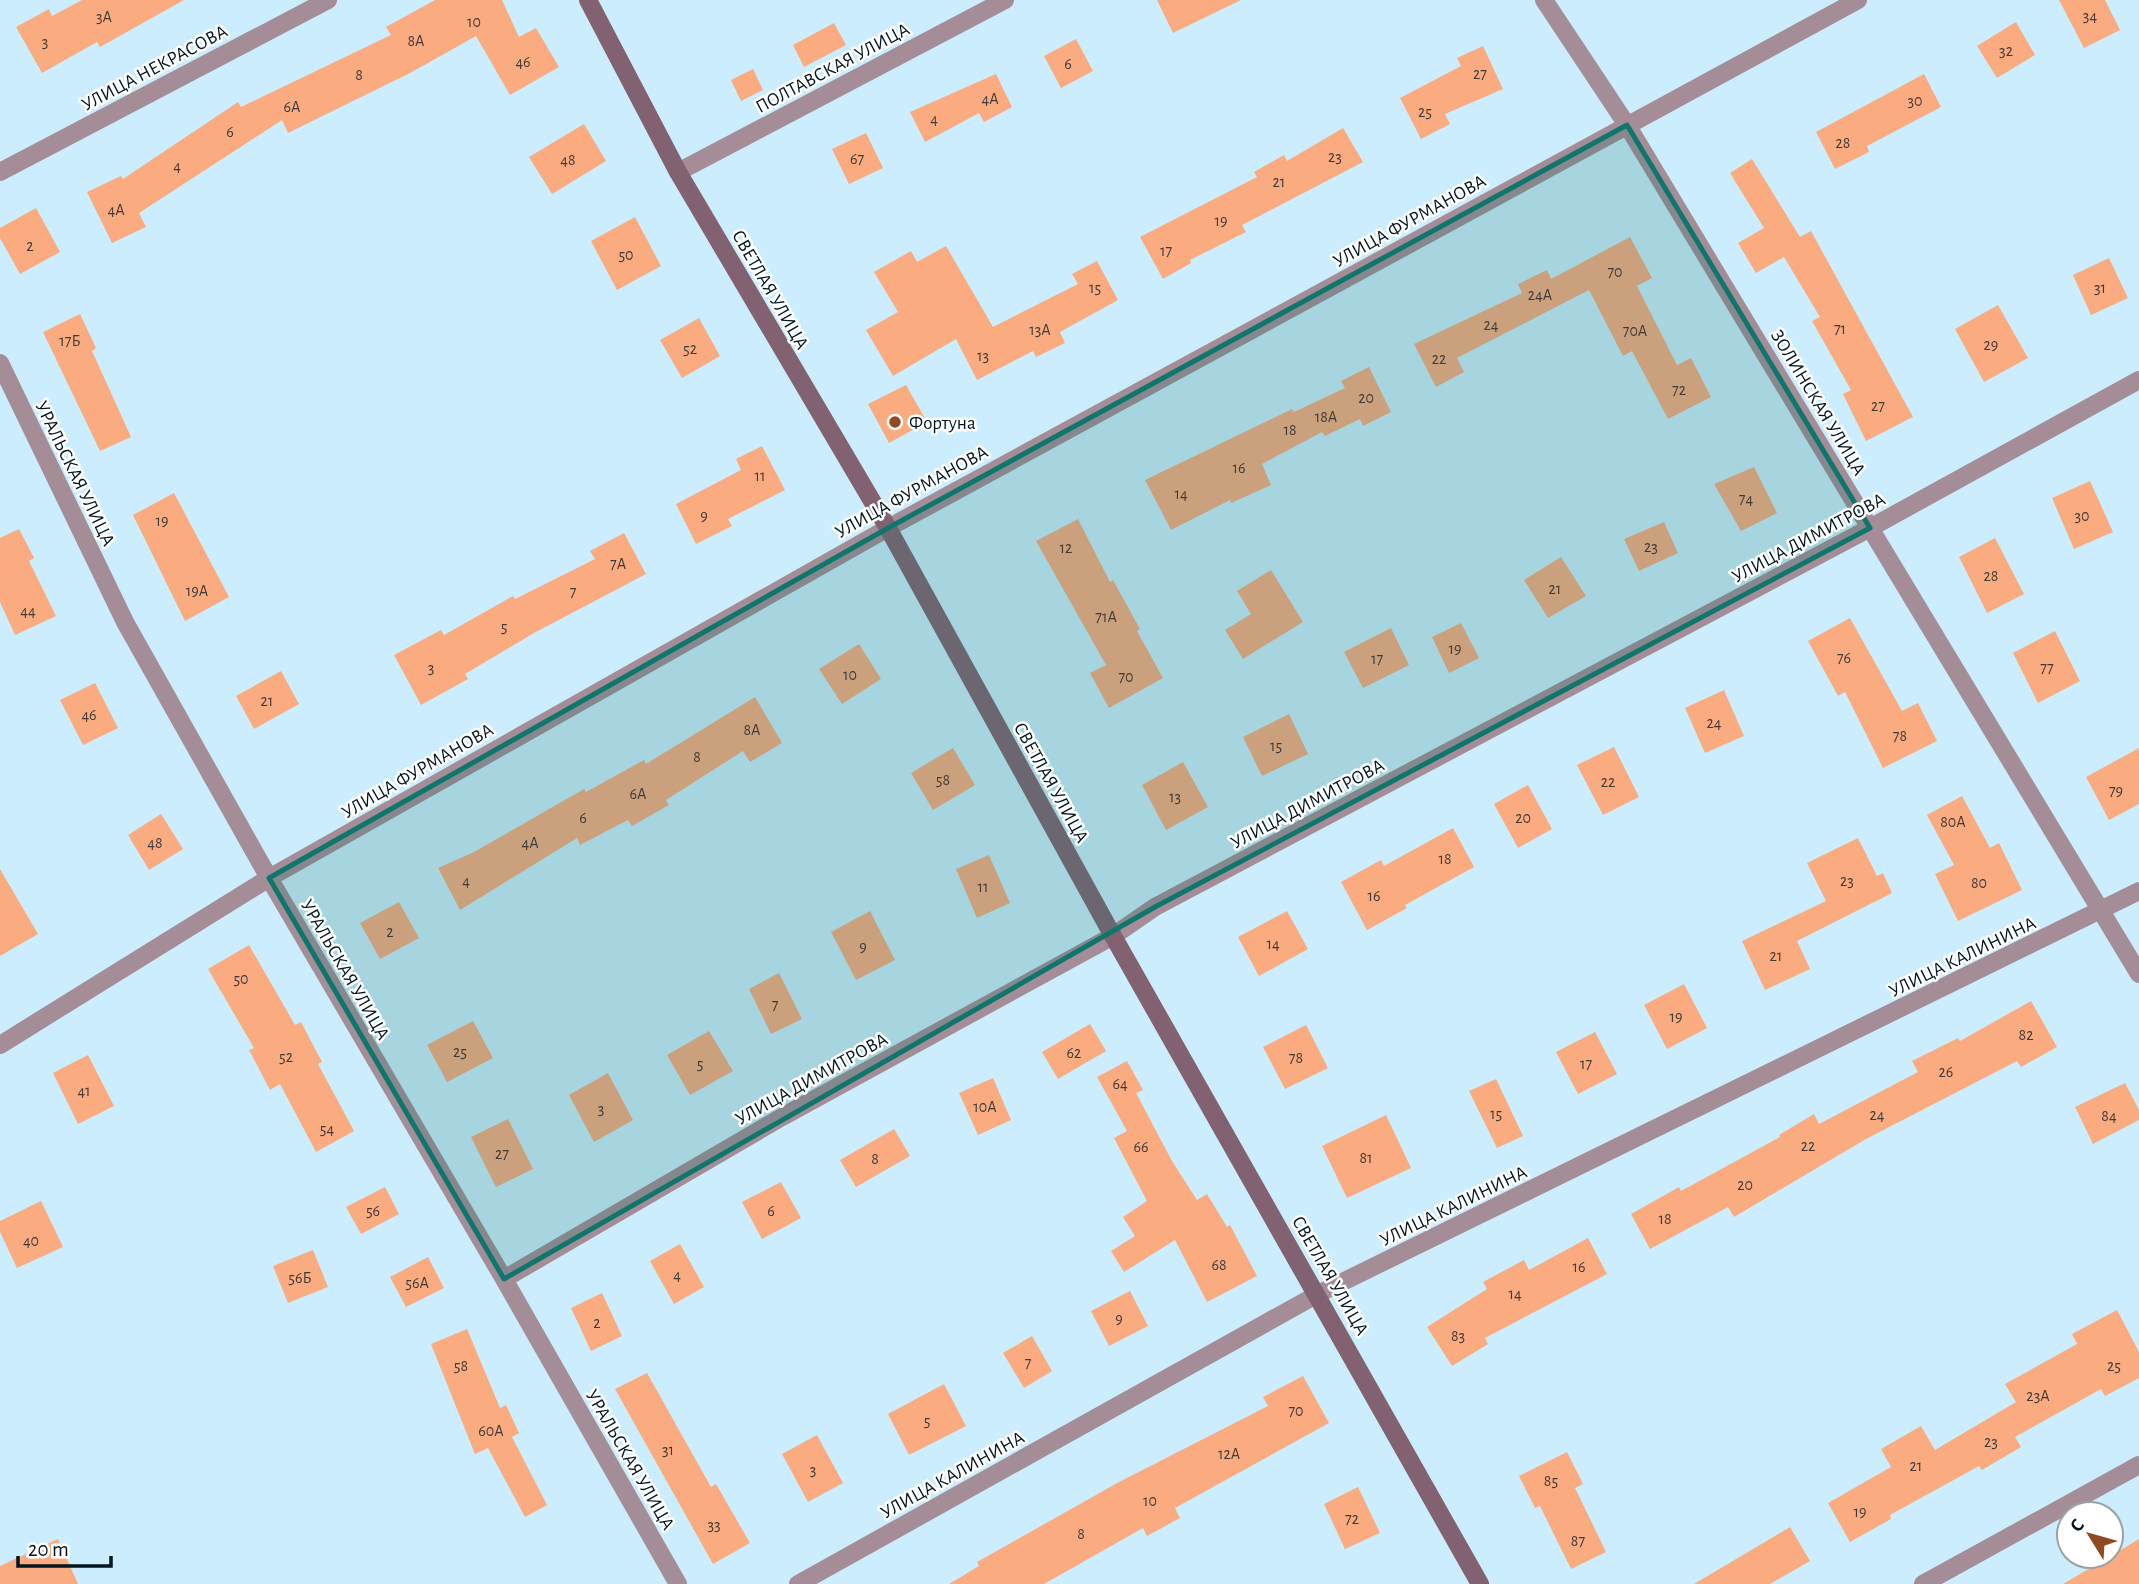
<svg xmlns="http://www.w3.org/2000/svg" width="2139" height="1584" viewBox="0 0 2139 1584" font-family="'Alegreya Sans',sans-serif">
<style>
.building{fill:#fbab80}
.lines{fill:none;stroke-linecap:round;stroke-linejoin:round}
.street{stroke:#a48d97;stroke-width:18}
.secondary{stroke:#826271;stroke-width:18}
.marked{fill:#0f766e;fill-opacity:0.2;stroke:#0f766e;stroke-width:5;stroke-linejoin:round}
.poi-dot{fill:#8f4a21;stroke:#fff;stroke-width:2.5}
.labels{text-anchor:middle;stroke-width:5;stroke-linejoin:round;paint-order:stroke}
.number-label{font-size:16px;fill:#403b38}
.street-label{font-size:19px;fill:#021620;stroke:#fff}
.poi-label{font-size:19px;fill:#021620;stroke:#fff;text-anchor:start}
</style>
<rect width="100%" height="100%" fill="#ccedfd"/>
<path class="building" d="M82,0H184L100,47L97,42L42,73L16,27L49,9L52,16Z
M435,0H502L519,37L536,28L559,67L510,95L476,36L412,72L288,133L282,120L139,213L146,227L112,243L87,192L121,176L123,179L238,102L241,107L391,35L386,27Z
M1157,0H1241L1173,33Z
M2059,0H2105L2120,30L2084,48Z
M2016,22L2035,55L1997,78L1977,46Z
M834,23L846,45L804,67L793,45Z
M1076,39L1093,71L1061,88L1044,56Z
M1483,46L1503,89L1445,114L1450,124L1421,139L1400,98L1461,66L1457,58Z
M753,69L763,90L741,101L731,80Z
M996,74L1012,107L984,122L979,113L925,142L910,112Z
M1924,74L1941,107L1867,146L1869,152L1835,169L1816,132Z
M584,124L606,161L552,194L529,157Z
M1343,128L1363,162L1242,225L1246,232L1190,260L1191,263L1163,279L1140,237L1257,177L1254,172L1284,155L1287,161Z
M866,133L883,168L849,184L832,149Z
M1752,159L1800,237L1811,231L1913,417L1866,441L1843,394L1851,390L1812,321L1820,317L1784,257L1756,273L1738,243L1764,228L1730,173Z
M36,208L60,252L20,274L0,238V228Z
M635,217L661,266L617,290L591,241Z
M1630,237L1652,278L1637,286L1677,365L1691,358L1711,397L1668,419L1632,351L1623,356L1589,290L1457,358L1464,372L1436,387L1414,344L1522,293L1518,284L1547,270L1551,279Z
M946,246L993,327L1078,284L1072,274L1097,261L1118,300L1060,332L1065,343L1036,357L1033,351L977,380L956,339L893,376L866,330L898,312L874,272L911,251L917,262Z
M2109,258L2128,298L2091,315L2073,275Z
M1998,305L2028,358L1984,382L1955,329Z
M80,314L96,348L92,351L131,437L100,451L43,332Z
M699,318L720,356L682,378L660,340Z
M1369,367L1391,412L1363,426L1360,419L1325,436L1322,432L1262,464L1271,485L1231,503L1230,500L1171,530L1145,480L1292,409L1294,412L1345,388L1341,381Z
M906,385L927,422L889,443L868,404Z
M762,446L785,490L728,519L732,526L696,544L676,504L741,470L736,459Z
M1754,467L1777,513L1741,531L1714,484Z
M2090,481L2113,532L2074,549L2052,498Z
M174,493L229,597L185,621L133,515Z
M1078,519L1110,582L1113,580L1140,629L1137,631L1163,678L1109,708L1090,673L1106,665L1036,541Z
M1664,522L1678,553L1639,571L1624,539Z
M19,529L34,558L29,561L56,616L15,635L0,602V538Z
M624,533L646,574L534,633L465,674L468,679L421,705L394,655L441,630L444,635L513,596L515,599L595,559L590,551Z
M1995,538L2024,594L1987,613L1959,557Z
M1561,557L1586,596L1548,618L1524,580Z
M1271,570L1303,622L1243,659L1225,630L1251,614L1237,591Z
M1850,618L1902,711L1918,703L1937,741L1883,768L1845,692L1838,696L1808,641Z
M1461,623L1479,658L1449,673L1432,637Z
M1391,628L1409,665L1363,688L1344,652Z
M2055,631L2080,681L2038,703L2013,653Z
M859,644L881,679L842,704L819,669Z
M281,671L299,704L254,729L236,696Z
M95,683L118,728L83,745L60,700Z
M1724,690L1744,736L1705,753L1685,708Z
M755,697L782,743L750,762L743,751L666,800L669,805L632,826L628,820L580,845L577,838L460,910L438,868L474,852L584,789L586,792L644,760L646,764Z
M1289,714L1308,754L1262,776L1243,737Z
M1614,747L1639,797L1603,815L1577,765Z
M953,748L975,785L933,810L911,773Z
M2139,748V804L2109,820L2086,777Z
M1183,762L1208,807L1166,830L1142,785Z
M1528,785L1552,829L1518,848L1494,804Z
M1962,796L1990,848L1999,843L2022,890L1958,921L1935,874L1954,865L1927,815Z
M161,814L183,849L149,870L128,835Z
M1453,828L1474,867L1405,905L1407,908L1367,930L1341,882L1381,860L1384,866Z
M1858,838L1877,876L1883,873L1892,893L1797,941L1810,969L1765,990L1742,941L1826,901L1807,863Z
M989,855L1010,903L977,918L956,869Z
M0,869L38,934L0,956Z
M399,902L419,938L380,959L360,923Z
M870,911L895,960L856,980L831,932Z
M1287,911L1308,949L1259,976L1238,937Z
M249,945L295,1025L301,1022L322,1062L318,1064L354,1131L316,1152L280,1084L270,1090L249,1050L254,1048L208,969Z
M779,973L802,1019L771,1034L749,989Z
M1684,984L1707,1028L1667,1049L1644,1005Z
M2031,1001L2057,1047L2021,1067L2017,1061L1866,1139L1734,1217L1728,1207L1650,1249L1631,1214L1679,1187L1681,1191L1780,1137L1779,1135L1814,1114L1819,1124L1918,1072L1912,1061L1958,1038L1960,1041Z
M473,1021L493,1058L447,1082L427,1045Z
M1090,1024L1106,1051L1058,1079L1042,1052Z
M1306,1025L1328,1068L1285,1089L1263,1047Z
M709,1031L733,1071L690,1095L667,1055Z
M1595,1032L1617,1074L1578,1094L1556,1052Z
M88,1055L114,1106L78,1124L53,1073Z
M1127,1061L1143,1090L1136,1093L1172,1161L1197,1200L1207,1194L1227,1227L1230,1225L1257,1276L1207,1302L1175,1240L1124,1272L1111,1251L1135,1236L1123,1217L1147,1201L1114,1138L1127,1131L1097,1077Z
M608,1073L633,1120L594,1142L569,1095Z
M993,1078L1011,1120L978,1135L959,1093Z
M1496,1079L1523,1136L1497,1148L1469,1091Z
M2125,1083L2139,1110V1120L2093,1144L2075,1107Z
M1386,1115L1411,1168L1347,1198L1322,1146Z
M508,1119L533,1169L496,1187L471,1137Z
M894,1129L910,1156L856,1187L840,1160Z
M781,1182L801,1218L762,1239L742,1202Z
M385,1187L399,1214L361,1234L346,1207Z
M41,1201L63,1247L17,1268L0,1232V1221Z
M1588,1238L1607,1274L1485,1338L1488,1344L1452,1366L1427,1327L1487,1289L1483,1282L1524,1260L1529,1270Z
M680,1244L704,1287L674,1304L650,1261Z
M313,1250L328,1287L288,1303L273,1266Z
M428,1257L444,1288L406,1307L390,1277Z
M1130,1291L1148,1326L1109,1346L1091,1311Z
M602,1293L622,1336L591,1351L571,1308Z
M2117,1310L2139,1352V1378L2105,1396L2101,1389L2015,1437L2021,1447L1982,1470L1979,1466L1890,1515L1891,1519L1850,1542L1828,1503L1891,1467L1881,1449L1921,1426L1935,1450L2016,1402L2005,1384L2077,1344L2072,1334Z
M467,1329L500,1408L506,1405L519,1433L512,1437L547,1505L525,1517L488,1448L475,1454L431,1344Z
M1032,1336L1052,1371L1024,1388L1003,1353Z
M647,1373L711,1487L716,1484L750,1543L713,1564L615,1389Z
M1303,1376L1329,1423L1175,1508L1180,1518L1147,1536L1143,1528L1044,1584H949L979,1566L977,1562L1119,1482L1268,1406L1263,1397Z
M944,1384L966,1426L909,1455L888,1414Z
M817,1435L843,1483L808,1502L782,1454Z
M1567,1452L1583,1484L1575,1488L1606,1552L1571,1569L1540,1506L1535,1508L1519,1476Z
M1358,1487L1380,1533L1345,1549L1324,1504Z
M1790,1527L1810,1561L1770,1584H1694Z
M58,1539L78,1584H0V1566Z
M2139,1539V1584H2063L2111,1556Z"/>
<g class="lines">
<path class="street" d="M1544,0L1627,125L2139,974
M0,172L328,0
M678,172L1005,0
M0,363L125,622L269,878L504,1279L678,1584
M0,1045L269,878L888,528L1858,0
M504,1279L782,1117L1113,936L1155,907L1870,528L2139,380
M798,1584L1318,1294L2139,891
M1923,1584L2139,1465"/>
<path class="secondary" d="M588,0L678,172L888,528L1113,936L1480,1584"/>
</g>
<path class="marked" d="M1627,125L1870,528L1155,907L504,1279L269,878L888,528Z"/>
<circle class="poi-dot" cx="895" cy="422" r="7"/>
<g class="labels">
<g class="number-label">
<text x="2090" y="21">34</text>
<text x="104" y="22">3А</text>
<text x="474" y="27">10</text>
<text x="416" y="46">8А</text>
<text x="45" y="47">3</text>
<text x="2006" y="56">32</text>
<text x="523" y="67">46</text>
<text x="1068" y="69">6</text>
<text x="1480" y="79">27</text>
<text x="359" y="80">8</text>
<text x="990" y="104">4А</text>
<text x="1915" y="106">30</text>
<text x="292" y="112">6А</text>
<text x="1425" y="117">25</text>
<text x="934" y="124">4</text>
<text x="230" y="137">6</text>
<text x="1843" y="148">28</text>
<text x="1335" y="162">23</text>
<text x="857" y="164">67</text>
<text x="568" y="165">48</text>
<text x="177" y="171">4</text>
<text x="1279" y="187">21</text>
<text x="116" y="215">4А</text>
<text x="1221" y="226">19</text>
<text x="30" y="251">2</text>
<text x="1166" y="256">17</text>
<text x="626" y="260">50</text>
<text x="1615" y="277">70</text>
<text x="1095" y="293">15</text>
<text x="2100" y="293">31</text>
<text x="1540" y="300">24А</text>
<text x="1491" y="330">24</text>
<text x="1840" y="334">71</text>
<text x="1040" y="335">13А</text>
<text x="1635" y="336">70А</text>
<text x="70" y="346">17Б</text>
<text x="1991" y="350">29</text>
<text x="690" y="354">52</text>
<text x="983" y="361">13</text>
<text x="1439" y="364">22</text>
<text x="1679" y="395">72</text>
<text x="1366" y="403">20</text>
<text x="1878" y="411">27</text>
<text x="1326" y="422">18А</text>
<text x="1290" y="435">18</text>
<text x="1239" y="473">16</text>
<text x="760" y="481">11</text>
<text x="1181" y="499">14</text>
<text x="1746" y="504">74</text>
<text x="704" y="521">9</text>
<text x="2082" y="521">30</text>
<text x="162" y="526">19</text>
<text x="1651" y="552">23</text>
<text x="1066" y="553">12</text>
<text x="618" y="569">7А</text>
<text x="1991" y="581">28</text>
<text x="1555" y="594">21</text>
<text x="197" y="596">19А</text>
<text x="573" y="597">7</text>
<text x="28" y="616">44</text>
<text x="1106" y="622">71А</text>
<text x="504" y="632">5</text>
<text x="1455" y="654">19</text>
<text x="1844" y="663">76</text>
<text x="1377" y="664">17</text>
<text x="431" y="673">3</text>
<text x="2047" y="673">77</text>
<text x="850" y="680">10</text>
<text x="1126" y="682">70</text>
<text x="267" y="706">21</text>
<text x="89" y="720">46</text>
<text x="1714" y="728">24</text>
<text x="752" y="735">8А</text>
<text x="1900" y="741">78</text>
<text x="1276" y="751">15</text>
<text x="697" y="762">8</text>
<text x="943" y="785">58</text>
<text x="1608" y="787">22</text>
<text x="2116" y="796">79</text>
<text x="638" y="799">6А</text>
<text x="1175" y="802">13</text>
<text x="583" y="823">6</text>
<text x="1523" y="823">20</text>
<text x="1953" y="827">80А</text>
<text x="155" y="848">48</text>
<text x="530" y="848">4А</text>
<text x="1445" y="864">18</text>
<text x="466" y="886">4</text>
<text x="1847" y="886">23</text>
<text x="1979" y="888">80</text>
<text x="983" y="892">11</text>
<text x="1374" y="901">16</text>
<text x="390" y="937">2</text>
<text x="1273" y="949">14</text>
<text x="863" y="952">9</text>
<text x="1776" y="961">21</text>
<text x="241" y="984">50</text>
<text x="775" y="1010">7</text>
<text x="1676" y="1022">19</text>
<text x="2026" y="1040">82</text>
<text x="460" y="1057">25</text>
<text x="1074" y="1058">62</text>
<text x="286" y="1062">52</text>
<text x="1296" y="1063">78</text>
<text x="700" y="1069">5</text>
<text x="1586" y="1069">17</text>
<text x="1946" y="1077">26</text>
<text x="1120" y="1089">64</text>
<text x="84" y="1096">41</text>
<text x="985" y="1112">10А</text>
<text x="601" y="1114">3</text>
<text x="1496" y="1119">15</text>
<text x="1877" y="1120">24</text>
<text x="2109" y="1121">84</text>
<text x="327" y="1134">54</text>
<text x="1808" y="1151">22</text>
<text x="1141" y="1152">66</text>
<text x="502" y="1159">27</text>
<text x="1366" y="1163">81</text>
<text x="875" y="1164">8</text>
<text x="1745" y="1190">20</text>
<text x="373" y="1216">56</text>
<text x="771" y="1216">6</text>
<text x="1665" y="1224">18</text>
<text x="31" y="1246">40</text>
<text x="1219" y="1270">68</text>
<text x="1579" y="1272">16</text>
<text x="677" y="1280">4</text>
<text x="300" y="1283">56Б</text>
<text x="417" y="1288">56А</text>
<text x="1515" y="1299">14</text>
<text x="1119" y="1324">9</text>
<text x="597" y="1328">2</text>
<text x="1458" y="1341">83</text>
<text x="1028" y="1368">7</text>
<text x="461" y="1371">58</text>
<text x="2114" y="1371">25</text>
<text x="2038" y="1401">23А</text>
<text x="1296" y="1416">70</text>
<text x="927" y="1426">5</text>
<text x="491" y="1436">60А</text>
<text x="1991" y="1447">23</text>
<text x="668" y="1455">31</text>
<text x="1229" y="1459">12А</text>
<text x="1916" y="1471">21</text>
<text x="813" y="1475">3</text>
<text x="1551" y="1486">85</text>
<text x="1150" y="1506">10</text>
<text x="1860" y="1517">19</text>
<text x="1352" y="1524">72</text>
<text x="714" y="1530">33</text>
<text x="1081" y="1539">8</text>
<text x="1578" y="1546">87</text>
</g>
<g class="street-label">
<text transform="translate(154 67) rotate(-28)" y="7">УЛИЦА НЕКРАСОВА</text>
<text transform="translate(832 67) rotate(-28)" y="7">ПОЛТАВСКАЯ УЛИЦА</text>
<text transform="translate(1409 220) rotate(-29)" y="7">УЛИЦА ФУРМАНОВА</text>
<text transform="translate(771 289) rotate(60)" y="7">СВЕТЛАЯ УЛИЦА</text>
<text transform="translate(1819 402) rotate(59)" y="7">ЗОЛИНСКАЯ УЛИЦА</text>
<text transform="translate(76 473) rotate(64)" y="7">УРАЛЬСКАЯ УЛИЦА</text>
<text transform="translate(911 491) rotate(-29)" y="7">УЛИЦА ФУРМАНОВА</text>
<text transform="translate(1808 537) rotate(-28)" y="7">УЛИЦА ДИМИТРОВА</text>
<text transform="translate(417 770) rotate(-30)" y="7">УЛИЦА ФУРМАНОВА</text>
<text transform="translate(1052 782) rotate(61)" y="7">СВЕТЛАЯ УЛИЦА</text>
<text transform="translate(1307 803) rotate(-28)" y="7">УЛИЦА ДИМИТРОВА</text>
<text transform="translate(1962 956) rotate(-26)" y="7">УЛИЦА КАЛИНИНА</text>
<text transform="translate(346 969) rotate(60)" y="7">УРАЛЬСКАЯ УЛИЦА</text>
<text transform="translate(811 1078) rotate(-29)" y="7">УЛИЦА ДИМИТРОВА</text>
<text transform="translate(1453 1205) rotate(-26)" y="7">УЛИЦА КАЛИНИНА</text>
<text transform="translate(1331 1275) rotate(60)" y="7">СВЕТЛАЯ УЛИЦА</text>
<text transform="translate(631 1459) rotate(60)" y="7">УРАЛЬСКАЯ УЛИЦА</text>
<text transform="translate(952 1474) rotate(-29)" y="7">УЛИЦА КАЛИНИНА</text>
</g>
<g class="poi-label">
<text x="909" y="429">Фортуна</text>
</g>
</g>
<g transform="translate(2090 1535) rotate(307)"><circle r="33" fill="#ffffff" stroke="#9aa2a6" stroke-width="2"/>
<path d="M0-5L12 26L0 18L-12 26Z" fill="#8f4a21"/>
<text y="-10" font-size="19" font-weight="bold" text-anchor="middle" fill="#021620">С</text>
</g>
<path d="M18 1556v10h93v-10" fill="none" stroke="#021620" stroke-width="3.5"/>
<text x="28" y="1556" font-size="21" fill="#021620" stroke="#ffffff" stroke-width="5" paint-order="stroke">20 m</text>
</svg>
